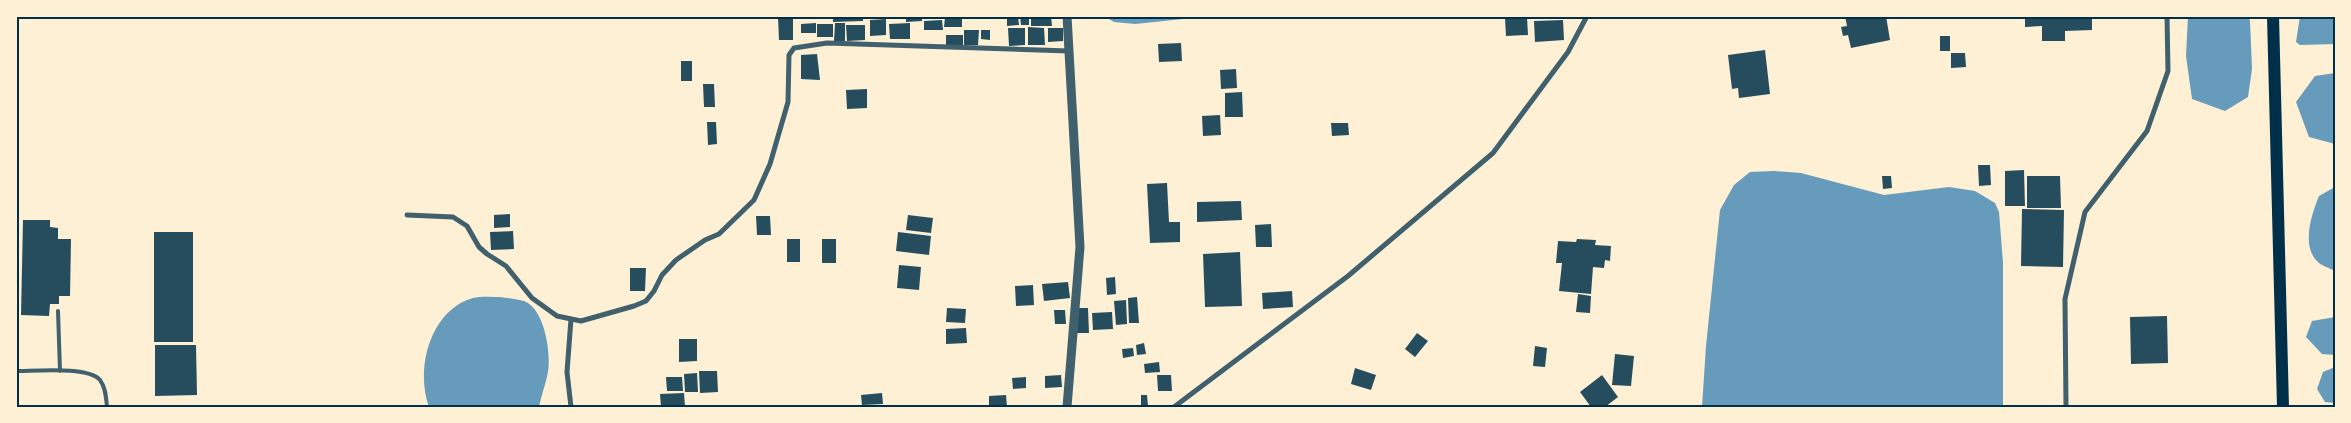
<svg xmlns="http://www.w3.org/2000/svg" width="2351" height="423" viewBox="0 0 2351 423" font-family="'Varela Round',sans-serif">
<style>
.water{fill:#669bbc}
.building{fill:#264d5e}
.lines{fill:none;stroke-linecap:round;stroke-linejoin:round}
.service{stroke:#3f606c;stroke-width:4}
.minor{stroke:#3f606c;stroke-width:5}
.tertiary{stroke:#3f606c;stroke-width:9}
.primary{stroke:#003049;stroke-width:12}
.neatline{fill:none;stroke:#003049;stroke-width:2}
</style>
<rect width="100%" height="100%" fill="#fdf0d5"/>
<path class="water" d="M1104,16H1212L1135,24L1114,22Z
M2188,16H2248L2250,21L2252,69L2248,97L2225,111L2192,99L2186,56Z
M2300,16H2335V44L2300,45L2296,42Z
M2335,73V144L2309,137L2296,102L2315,76Z
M1774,171L1801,173L1884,195L1949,187L1975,191L1995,203L1999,212L2003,263V407H1702L1706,346L1720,210L1734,185L1750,172Z
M2335,187V271C2330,268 2321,266 2317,261C2301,245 2312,213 2319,196Z
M500,297C508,298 516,299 524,301C545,309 551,353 548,372C546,384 541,395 539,407H429C415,369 430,310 473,298C481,296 492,297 500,297Z
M2335,317V355L2322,354L2306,337L2312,321Z
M2335,367V403L2325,402L2317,389L2323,372Z"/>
<path class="building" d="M833,16H863V21L833,22Z
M906,16H922V21L906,22Z
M1007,16H1018L1019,25L1007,26Z
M1020,16H1029V25H1021Z
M1031,16H1051L1052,26H1031Z
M1845,16H1886L1890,40L1851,48L1848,35L1843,36L1841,27L1847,26Z
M2025,16H2092V30L2065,31V41H2042V26L2025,27Z
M778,17H793V40H779Z
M1527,17L1528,35L1506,36L1505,18Z
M945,18H962V27H944Z
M886,19V35L870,36V20Z
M942,20L943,30H924V21Z
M1563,20L1564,40L1535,42L1534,21Z
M816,23V33H801V24Z
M835,23H845V41H834Z
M910,23V39H890L889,24Z
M817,24H833V37H817Z
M846,25H865V40L847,41Z
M1028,27L1044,28L1045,45H1028Z
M1008,28H1025V45L1009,46Z
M1048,28H1063V41L1048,42Z
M964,30H979L978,45H964Z
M981,30H990V40L981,39Z
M946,35H963V45H946Z
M1940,36H1950V51H1940Z
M1181,43L1182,61L1159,62L1158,44Z
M1765,50L1770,94L1739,98L1738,88L1732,89L1728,55Z
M1951,53H1965L1966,67L1951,68Z
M817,54L820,80L801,79V55Z
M681,61H692V81H681Z
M1236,69L1237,88L1221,89L1220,70Z
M703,84H714L715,107H704Z
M867,89V108L847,109L846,90Z
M1242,92L1243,117H1225V93Z
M1220,115L1221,135L1203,136L1202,116Z
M707,122H716L717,144L708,145Z
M1331,123H1348L1349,135L1332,136Z
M1978,165H1990L1991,185L1979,186Z
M2024,170L2025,206H2005V171Z
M1882,176H1891L1892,188L1883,189Z
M2027,176H2060L2061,208H2027Z
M1167,183L1169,222H1180V242L1150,243L1147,184Z
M1241,201L1242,220L1197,222V202Z
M2022,209L2064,210L2063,267L2021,266Z
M510,214V227L494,228V215Z
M908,215L933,218L931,233L906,230Z
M756,216H770L771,235H757Z
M23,220H50V227L58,228V239H71L70,296H59V304H50L49,316L21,315Z
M1271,224L1272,247H1256L1255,225Z
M513,231L514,249L491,250L490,232Z
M154,232H193V342H154Z
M898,232L931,236L929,255L896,251Z
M787,239H800V262H787Z
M822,239H836V263H822Z
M1577,239L1596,240L1595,245L1611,246L1610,261L1605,260L1604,268L1593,267L1591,294L1559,291L1562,263H1556L1558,241L1576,242Z
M1240,252L1242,306L1205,307L1203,254Z
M899,265L921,267L919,290L897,288Z
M630,268H646L645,291H630Z
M1115,277L1116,294L1107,295L1106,278Z
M1068,282L1070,298L1044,301L1042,284Z
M1033,285L1034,305L1016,306L1015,286Z
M1292,291L1293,307L1263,309L1262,293Z
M1578,294L1591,296L1590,313L1576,312Z
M1137,297L1139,323H1129L1128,298Z
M1126,300L1127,324L1116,325L1114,301Z
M947,308L966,309L965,323L946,322Z
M1076,308H1088L1089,333H1077Z
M1054,310H1065L1066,324H1055Z
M1112,312L1113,329L1093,330L1092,313Z
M2167,316L2168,363L2131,364L2130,317Z
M966,328L967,343L946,344V329Z
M1417,333L1428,341L1415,357L1405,349Z
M679,339H697V361L679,362Z
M1144,343L1146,354L1137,355L1136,345Z
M155,345H196L197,395L155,396Z
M1535,346L1547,348L1545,367L1533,366Z
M1133,348L1134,356L1123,358L1122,349Z
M1615,354L1634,356L1631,386L1612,385Z
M1159,362L1160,372L1145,373L1144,364Z
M1355,368L1376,375L1371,390L1351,384Z
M699,371H717L718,392L700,393Z
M697,373L698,392H685L684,374Z
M1061,375L1062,387L1045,388V376Z
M1157,375H1171L1172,391H1158Z
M1602,375L1618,397L1605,407H1591L1580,392Z
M666,377H682L683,391H667Z
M1026,377V388L1013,389L1012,378Z
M684,393L685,407H661L660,394Z
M882,393L883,404L862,405L861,395Z
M1006,395L1007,407H989V396Z
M1141,395H1147L1148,406H1141Z"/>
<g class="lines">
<path class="service" d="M58,311L60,371
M16,371C35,371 89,366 100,380C106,388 106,398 107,407"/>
<path class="minor" d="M407,215L453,217L467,226L479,247L487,254L506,266L532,298L557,316L581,321L634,306L646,301L654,291L662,275L676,260L705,240L719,234L754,200L770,164L788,102L789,55L794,48L827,43L1069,51
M571,319L567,372L571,407
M1174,407L1348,276L1493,153L1568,52L1587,16
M2066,407L2065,299L2085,212L2147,131L2168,71L2167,16"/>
<path class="tertiary" d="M1067,407L1080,247L1067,16"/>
<path class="primary" d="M2273,16L2283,407"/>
</g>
<rect width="2351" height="423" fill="none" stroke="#fdf0d5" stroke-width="35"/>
<rect x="18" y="18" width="2316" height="388" class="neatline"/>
</svg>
